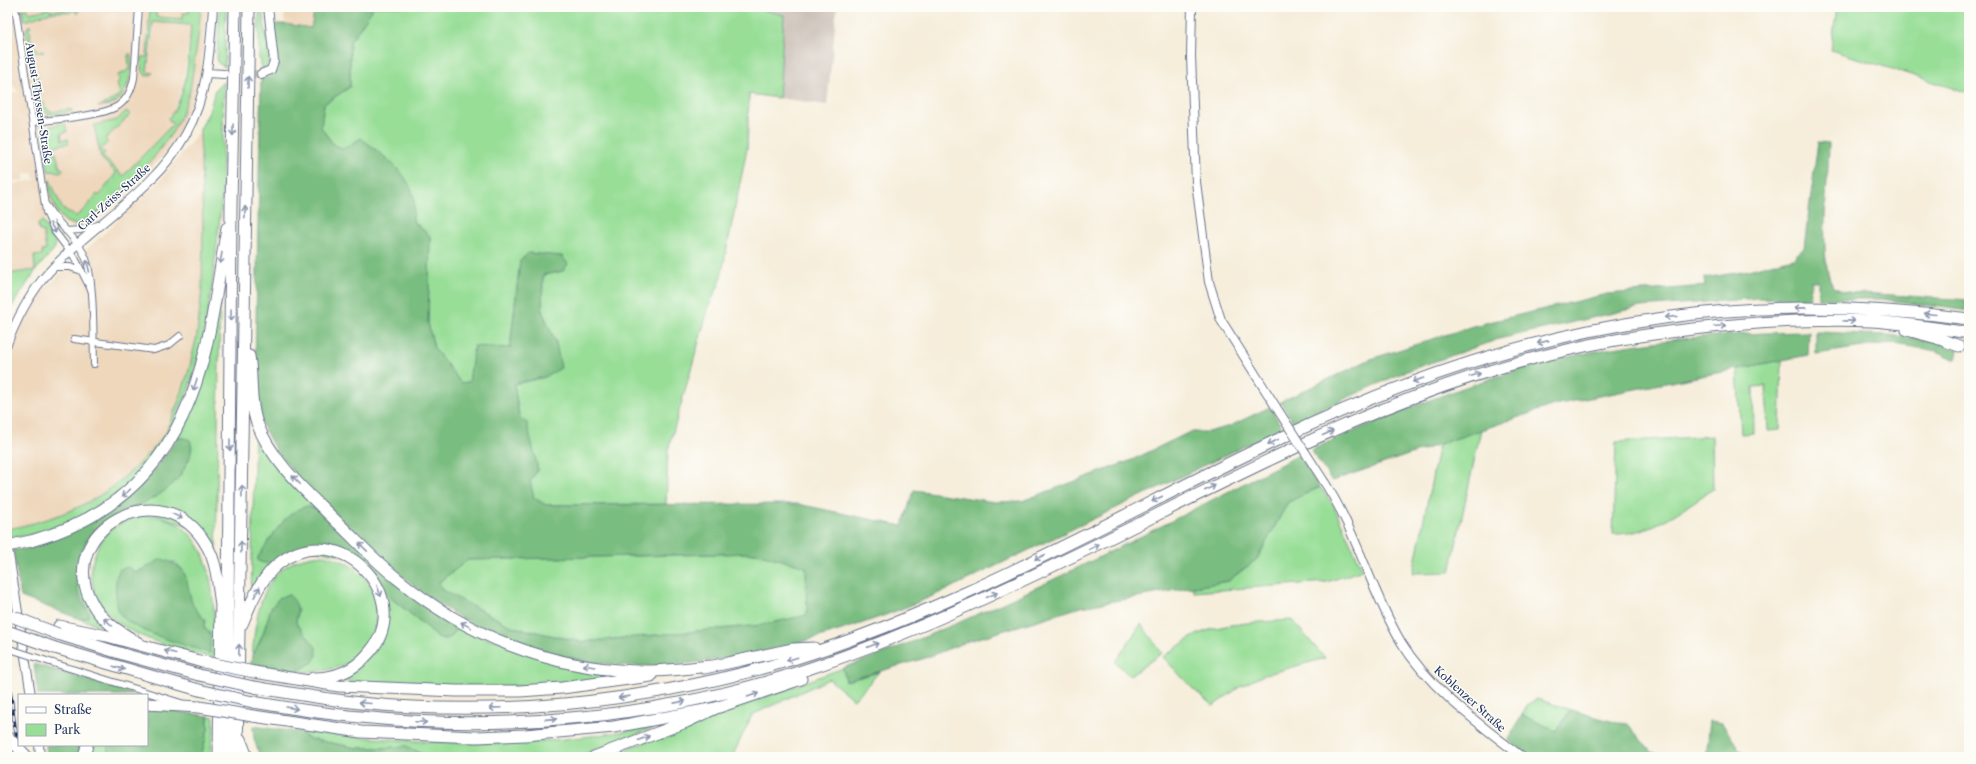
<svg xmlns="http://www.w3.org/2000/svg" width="1976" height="764" viewBox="0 0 1976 764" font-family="'Libre Caslon Text',serif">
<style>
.built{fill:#eed7bb;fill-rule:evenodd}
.industrial{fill:#ccc2b9}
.green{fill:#98de97;stroke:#5a867a;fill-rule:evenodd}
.forest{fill:#7abd80;stroke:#4a766f;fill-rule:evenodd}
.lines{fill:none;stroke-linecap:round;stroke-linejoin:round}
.secondary-tunnel{stroke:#cac8c2;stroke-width:8;stroke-dasharray:8 4;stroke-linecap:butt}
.street-casing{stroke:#68728a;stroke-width:8}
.secondary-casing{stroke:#68728a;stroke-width:10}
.highway-casing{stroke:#68728a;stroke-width:13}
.street{stroke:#fff;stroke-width:6}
.secondary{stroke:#fff;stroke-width:8}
.highway{stroke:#fff;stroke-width:11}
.rail-casing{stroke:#1b2f5e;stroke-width:3.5}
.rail{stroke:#fdfcf7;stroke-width:2;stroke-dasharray:6;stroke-linecap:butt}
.street-bridge-casing{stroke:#68728a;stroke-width:8;stroke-linecap:butt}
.secondary-bridge-casing{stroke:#68728a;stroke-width:10;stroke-linecap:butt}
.highway-bridge-casing{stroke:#68728a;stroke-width:13;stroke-linecap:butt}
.street-bridge{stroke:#fff;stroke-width:6}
.secondary-bridge{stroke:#fff;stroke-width:8}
.highway-bridge{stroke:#fff;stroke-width:11}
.oneway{stroke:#8d97ae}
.labels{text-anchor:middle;stroke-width:3;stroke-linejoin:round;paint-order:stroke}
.street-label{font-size:11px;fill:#1b2f5e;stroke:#fdfcf7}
</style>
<rect width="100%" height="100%" fill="#fdfcf7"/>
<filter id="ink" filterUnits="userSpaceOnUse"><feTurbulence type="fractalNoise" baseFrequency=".025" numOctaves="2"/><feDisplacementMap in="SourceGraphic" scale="8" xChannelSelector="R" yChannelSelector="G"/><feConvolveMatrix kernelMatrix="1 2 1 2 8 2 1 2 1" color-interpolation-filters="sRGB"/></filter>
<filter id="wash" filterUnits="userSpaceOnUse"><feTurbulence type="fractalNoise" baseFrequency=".012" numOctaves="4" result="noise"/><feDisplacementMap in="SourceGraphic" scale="16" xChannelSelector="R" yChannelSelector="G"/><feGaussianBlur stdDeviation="0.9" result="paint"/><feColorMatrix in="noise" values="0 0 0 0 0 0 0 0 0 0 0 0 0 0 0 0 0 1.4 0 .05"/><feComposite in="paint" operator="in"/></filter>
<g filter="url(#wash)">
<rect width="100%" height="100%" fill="#f6eedb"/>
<path class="built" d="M7,7H76L49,11V9L28,13L23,9L24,20L32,17L33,19L38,16L73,10L78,14V8H81L132,10L134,7H150L147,57L142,73H152L147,72L152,44L153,22L191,25L182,87L173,113L169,118L173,124L123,176L102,156L101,149L105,139L128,116L126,111L117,120L94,125L101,158L116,173L99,196L92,200L78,216L72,215L62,208L51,180L49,182L51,197L58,213L72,225H76L102,210L126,187L152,160L172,133L181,116L190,91L198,38L201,7H207L201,73L196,91L179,133L166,152L129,190L99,216L83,226L73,228L62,221L56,214L40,222L39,231H43L46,250L35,270L7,274V185L35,180L32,173L24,174V180L7,182V94L17,92L21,94L10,83L7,85V61L10,60L7,41ZM130,53L129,79L125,92L110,105L98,107L114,99L120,94L118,75L125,73L129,67ZM36,77L39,100L45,104L44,106L51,112L72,111L50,114L45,113L38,107L33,80ZM65,123L61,133L62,140L68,139V143L54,145L61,169L63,168L62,172L48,171L42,138L48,128Z
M156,7H189V13L183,19L155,17Z
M289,7H315L311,28L286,24V21H284L285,8Z
M201,130L203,227L202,288L197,335L189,370L179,400L167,429L168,430L131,473L94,499L51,519L9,529L7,517V359L17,331L42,291L157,184Z"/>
<path class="industrial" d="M752,7H837L827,105L779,98L784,15Z"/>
<path class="green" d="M76,7L129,8L134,7L132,10L81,8H78V14L73,10L70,13C61,9 41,15 32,19V17L29,18L30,20H24L22,9H28L29,13L49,9L50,11Z
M150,7H156V17L183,19V13H189V7H201L198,38L190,91L181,116L172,133L152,160L102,210L76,225L66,222L58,213L51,197L49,182L50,180L62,208L75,216C81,215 93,199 97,194L99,196L116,173L101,158L94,125L117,120L126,111L131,114L105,139L108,142L101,149L105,153L102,156L123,176L173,124L168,119C189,94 188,55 191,25L153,22L147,72L153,73L151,75L146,76L141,69L142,57H147Z
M220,7H226L225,67L218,63L217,57Z
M259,7H262L269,58V62L265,68L261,69V60L259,59Z
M371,7H752L784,15L779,98L749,94L747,149L720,282L709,306L668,450L666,504L546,505L534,498L530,482L514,384L545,377L556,343L542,311L543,275L563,271L520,261L510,348L469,382L461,383L434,348L428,323L430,236L413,221L343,149L333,144L321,127L324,104L350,87V42L372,10Z
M1837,7H1969V93L1831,50Z
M28,26H31L29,29L31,35L30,37L32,42L30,43L33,45L31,47L33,49L35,47L39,51L44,52H35L33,54L34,63H31L26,30Z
M130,53C135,66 128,94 116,102C110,105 104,106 98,107L114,99L120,94L117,84L119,81L118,75L125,72L129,68L128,55Z
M38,76L36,80L39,100L45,104L44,106L51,112L71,109L72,111C53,118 39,116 36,95C35,89 33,84 34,78Z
M224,81L222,199L212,287L202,345L188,391L171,429L145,466L120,492L72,523L30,535L10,538L9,529C83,513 121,490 168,430L167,429L179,400L189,370L197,335L202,288L203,227L200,129L209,112L215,90Z
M65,123L67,132L61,133L62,140L68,139L69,143L54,146L60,168L63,169L62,172L48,171L43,134L51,126Z
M43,221L55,242V248L36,270L7,314V274L35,270L34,256L42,255V251L46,250L43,231H39L38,224Z
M220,296L216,561L201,531L136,507L130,509L138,505L189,460L192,447L185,438H177Z
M1782,360L1780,430L1768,431L1766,386L1753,387L1754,433L1741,434L1737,369Z
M255,426L318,510L270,564L251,598Z
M1481,429L1450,572L1413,573L1439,444Z
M1712,436L1713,489C1682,509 1652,535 1613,534L1616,442Z
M1320,487L1332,503L1363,570L1327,582L1194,592L1193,587L1228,581L1257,559L1288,502Z
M145,515C217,520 213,594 215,648L214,658C172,648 98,632 92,581C91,573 91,565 94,557C104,528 118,523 145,515ZM175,562L183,570L192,605L205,620L204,627L210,634V653L147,632L121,615L135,572L142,570L150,565Z
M102,525L81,571L108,628L80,619H85L89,613L77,588L75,577L85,541Z
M757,553L806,567L808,615L762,625L582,642L513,627L441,590L439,582L468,560Z
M323,555C360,562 388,592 373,632C370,642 364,653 355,659C338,671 316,672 296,672L313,662L302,630L296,623L298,610L271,608L263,634L252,658C256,609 263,558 323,555Z
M382,591L427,627L435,636L453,621L482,637L633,674L565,684L499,687L342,681L334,679L372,654Z
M1292,620L1325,658L1264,675L1241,686L1213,706L1192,688L1163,657C1177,648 1190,636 1206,631C1233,622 1264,622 1292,620Z
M1141,624L1162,653L1130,676L1115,662Z
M843,668L846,681L879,672L854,700L829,679L752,715L732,757H605Z
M1537,699L1571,710L1556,731L1522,715L1528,704Z
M208,716L214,717V731L210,757H201L208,729Z
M661,725L576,757H429L406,746L383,748H357L310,739L299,732C365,737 431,744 497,743C552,742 607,735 661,725Z
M93,745H108L107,754L110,757H89Z"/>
<path class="forest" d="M315,7H371L372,10L350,42V87L324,104L321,127L333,144L343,149L361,138C381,154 410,173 414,199C415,206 413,215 413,221L430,236L428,323L434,348L461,383L469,382L474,346L510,348L520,261L528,253L562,256L568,264L563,271L543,275L542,311L556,343L561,368L545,377L514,384L519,417L527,423L538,469L530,482L534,498L546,505L798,504L902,526L914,490L995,502L1022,501L1132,460L1190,432H1208L1230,426L1270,407L1282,428L944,591C862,628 759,659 669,665C595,671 511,649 448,610C412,587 382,558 352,529C321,499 275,462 261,420C256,404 256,386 255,370L261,79L271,77L279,69L273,24H286L311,28ZM757,553L806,567L807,615L762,625L582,642L513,627L442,590L439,582L468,560Z
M1818,142L1829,143C1829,179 1817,257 1833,287L1845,292L1969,300V311L1882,299H1818V281H1811L1810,299L1760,298L1640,307L1499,339L1407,371L1293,422L1280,402L1371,359L1473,326L1607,294L1705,286L1704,278L1741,272L1793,258L1804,248Z
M1809,332L1808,355L1554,405L1332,481L1311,450C1391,414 1474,380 1559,359C1640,340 1725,333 1809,332Z
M1816,332L1888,335L1935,341L1958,350L1956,360L1937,351L1889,343L1816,354Z
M177,438H185L190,440C193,448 191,456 187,463C168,507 122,502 91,534C83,542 82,554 79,565C74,584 77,597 89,613L88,617L80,619L21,597L13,550L33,548V546C93,528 144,493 177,438Z
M1299,455L1320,487L1288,502L1257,559L1228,581L1081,607L969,641L922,659L846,681L843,668C1001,612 1150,532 1299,455Z
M308,506L318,510L453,621L455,631L450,638L443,639L435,636L427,627L382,591L360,559C349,557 305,547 298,549C283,552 274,569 258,561V557C271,539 285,510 308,506Z
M161,559C190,566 185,579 192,603C194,609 201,615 205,620L204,627L210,634V653C190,647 131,631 120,614C117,608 116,600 116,593C115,584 115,577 120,569L128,567L135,572L142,570Z
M288,594C299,604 298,609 296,623L316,647L317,655L313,662L296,672L250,664L252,658L263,634L271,608L279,598Z
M34,664L133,693V695H38Z
M147,710H168L208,716V729L201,757H110L107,755L108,745H147Z
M1571,710L1610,721L1627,723L1651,752L1668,757H1529L1508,740L1522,715L1556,731Z
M1710,721L1722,723L1739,749L1747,756L1761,757H1706Z
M253,726L299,732L310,739L357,748H383L406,746L429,757H260L254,739Z
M46,745H82L79,757H47Z"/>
</g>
<g filter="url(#ink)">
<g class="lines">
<path class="secondary-tunnel" d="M230,74H261"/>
<g class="street-casing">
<path id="street" d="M15,7L46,212L55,232L75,258L91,290
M33,122C54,119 100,117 118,106C128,99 132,89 134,78L139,7
M46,205C56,223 74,235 84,254C95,275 93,338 94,364
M66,231L80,230L98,225
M54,267H70L82,271
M74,339L154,350L169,345L180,336
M53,663L181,703"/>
</g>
<g class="secondary-casing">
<path id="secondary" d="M1192,7L1191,56L1196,182L1209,282L1221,320L1276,407
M207,73L224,74
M261,74L271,70L274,61L268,7
M7,344C16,321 27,299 42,280C86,227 152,195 186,134C208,95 210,50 213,7
M1325,483C1357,533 1371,591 1401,642C1430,689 1478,723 1522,757
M7,542L31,695
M39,745L40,757"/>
</g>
<g class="highway-casing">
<path id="highway" d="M1907,330L1937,338L1959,346
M249,356C253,377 249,402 257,423C272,463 308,493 338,523C358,542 377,563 399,580C466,635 550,669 637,671C662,672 687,668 711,666
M31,541C131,513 183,447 206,347C215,308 220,268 227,228
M242,624C251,603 260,579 278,564C339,514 420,600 367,655C353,671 334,678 313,678
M59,626L107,636L199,661
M58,634L126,655L199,675
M140,644C122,633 102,622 92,603C52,531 164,468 207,546C217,563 218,585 221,605
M55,648L199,690
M704,668L793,649L814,648
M254,672L339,686L456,691H520L562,688L651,676
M254,687C289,693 325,699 360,703C497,717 638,703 770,666C950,615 1112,518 1279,439C1401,381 1530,336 1664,318C1765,303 1868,306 1969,319
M253,702C289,708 324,714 360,717C508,732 664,717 805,670C973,614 1128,526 1288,451C1377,409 1470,372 1567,350C1625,336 1685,329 1745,324C1787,321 1829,319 1871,321C1904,323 1936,328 1969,333
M147,704L199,707
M253,716L361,732L476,737L525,735L614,727L716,708
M240,739L247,757
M84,757L87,745
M219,757L221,598
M227,757L231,206L235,7
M237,757L249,7
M594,757L686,722L716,708L801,679"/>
</g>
<use href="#street" class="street"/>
<use href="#secondary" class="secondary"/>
<use href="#highway" class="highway"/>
<g class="rail-casing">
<path id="rail" d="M7,667L15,727L21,757"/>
</g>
<use href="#rail" class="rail"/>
<g class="street-bridge-casing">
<path id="street-bridge" d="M7,648L53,663"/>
</g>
<g class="secondary-bridge-casing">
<path id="secondary-bridge" d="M1276,407L1325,483"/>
</g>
<g class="highway-bridge-casing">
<path id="highway-bridge" d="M7,546L31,541
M14,617L58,634
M7,631L55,648
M199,661L254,672
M199,675L254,687
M199,690L253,702
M199,707L253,716
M7,736L27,757"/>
</g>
<use href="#street-bridge" class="street-bridge"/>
<use href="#secondary-bridge" class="secondary-bridge"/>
<use href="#highway-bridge" class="highway-bridge"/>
</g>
<defs><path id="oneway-shaft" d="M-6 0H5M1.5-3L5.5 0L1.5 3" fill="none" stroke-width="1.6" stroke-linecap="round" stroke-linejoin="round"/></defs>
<g class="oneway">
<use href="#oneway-shaft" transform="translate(248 82) rotate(-89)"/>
<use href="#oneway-shaft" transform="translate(233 130) rotate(91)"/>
<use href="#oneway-shaft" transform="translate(245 212) rotate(-89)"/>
<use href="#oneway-shaft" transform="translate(53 228) rotate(60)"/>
<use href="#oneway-shaft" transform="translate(221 258) rotate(100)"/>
<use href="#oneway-shaft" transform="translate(88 266) rotate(-104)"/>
<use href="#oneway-shaft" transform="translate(1800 308) rotate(179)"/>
<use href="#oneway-shaft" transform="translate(1930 314) rotate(-175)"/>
<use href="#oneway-shaft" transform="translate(231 315) rotate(91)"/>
<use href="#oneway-shaft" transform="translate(1671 317) rotate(174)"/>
<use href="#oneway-shaft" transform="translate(1849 321) rotate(1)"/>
<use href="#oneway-shaft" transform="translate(1720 326) rotate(-5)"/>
<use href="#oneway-shaft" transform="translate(1543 342) rotate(166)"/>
<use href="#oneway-shaft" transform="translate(1475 375) rotate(-17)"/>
<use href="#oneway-shaft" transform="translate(1418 380) rotate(161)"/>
<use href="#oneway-shaft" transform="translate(195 385) rotate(108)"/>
<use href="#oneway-shaft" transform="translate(1328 433) rotate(-24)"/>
<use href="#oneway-shaft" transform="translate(1273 442) rotate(154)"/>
<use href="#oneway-shaft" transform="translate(230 445) rotate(90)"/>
<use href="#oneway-shaft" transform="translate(296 480) rotate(-134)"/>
<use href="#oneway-shaft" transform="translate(1210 488) rotate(-27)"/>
<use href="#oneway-shaft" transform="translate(242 491) rotate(-89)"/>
<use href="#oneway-shaft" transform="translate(126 493) rotate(139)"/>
<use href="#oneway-shaft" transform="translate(1157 499) rotate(153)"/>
<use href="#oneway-shaft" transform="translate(177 516) rotate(26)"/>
<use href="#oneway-shaft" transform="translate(241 547) rotate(-89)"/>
<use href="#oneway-shaft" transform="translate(363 547) rotate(-136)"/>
<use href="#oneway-shaft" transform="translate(1094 547) rotate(-27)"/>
<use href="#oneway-shaft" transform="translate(1040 557) rotate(155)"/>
<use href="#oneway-shaft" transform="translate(379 591) rotate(70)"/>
<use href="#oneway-shaft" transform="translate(257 592) rotate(-61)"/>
<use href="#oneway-shaft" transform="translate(992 595) rotate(-24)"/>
<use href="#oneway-shaft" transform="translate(108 622) rotate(-138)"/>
<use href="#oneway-shaft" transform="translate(466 625) rotate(-151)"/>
<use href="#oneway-shaft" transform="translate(873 645) rotate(-21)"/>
<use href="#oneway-shaft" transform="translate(239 650) rotate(-89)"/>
<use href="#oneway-shaft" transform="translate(170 652) rotate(-165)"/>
<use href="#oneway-shaft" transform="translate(792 659) rotate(163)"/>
<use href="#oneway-shaft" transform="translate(589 666) rotate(-171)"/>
<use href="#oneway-shaft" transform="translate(119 668) rotate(16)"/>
<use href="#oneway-shaft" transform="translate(753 695) rotate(-19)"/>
<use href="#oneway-shaft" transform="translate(624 697) rotate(172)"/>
<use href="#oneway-shaft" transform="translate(680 702) rotate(-11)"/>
<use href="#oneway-shaft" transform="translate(365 703) rotate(-175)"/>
<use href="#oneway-shaft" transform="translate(292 708) rotate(10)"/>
<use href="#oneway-shaft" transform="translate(495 708) rotate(178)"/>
<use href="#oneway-shaft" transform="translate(551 719) rotate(-4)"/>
<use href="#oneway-shaft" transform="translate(421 722) rotate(3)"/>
<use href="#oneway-shaft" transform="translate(644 738) rotate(-21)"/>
</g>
</g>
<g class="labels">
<g class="street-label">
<text transform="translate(39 103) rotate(81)" y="4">August-Thyssen-Straße</text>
<text transform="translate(114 197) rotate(-42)" y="4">Carl-Zeiss-Straße</text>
<text transform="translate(1470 699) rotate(42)" y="4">Koblenzer Straße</text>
</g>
</g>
<rect width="1976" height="764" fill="none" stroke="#fdfcf7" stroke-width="24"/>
<rect x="18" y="694" width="130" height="52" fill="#fdfcf7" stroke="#a3aaba"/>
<rect x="26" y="707" width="20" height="6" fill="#ffffff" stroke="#a3aaba"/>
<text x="54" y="714" font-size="12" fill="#1b2f5e">Straße</text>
<rect x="26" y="724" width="20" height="12" fill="#98de97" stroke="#a3aaba"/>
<text x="54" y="734" font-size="12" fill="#1b2f5e">Park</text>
</svg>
